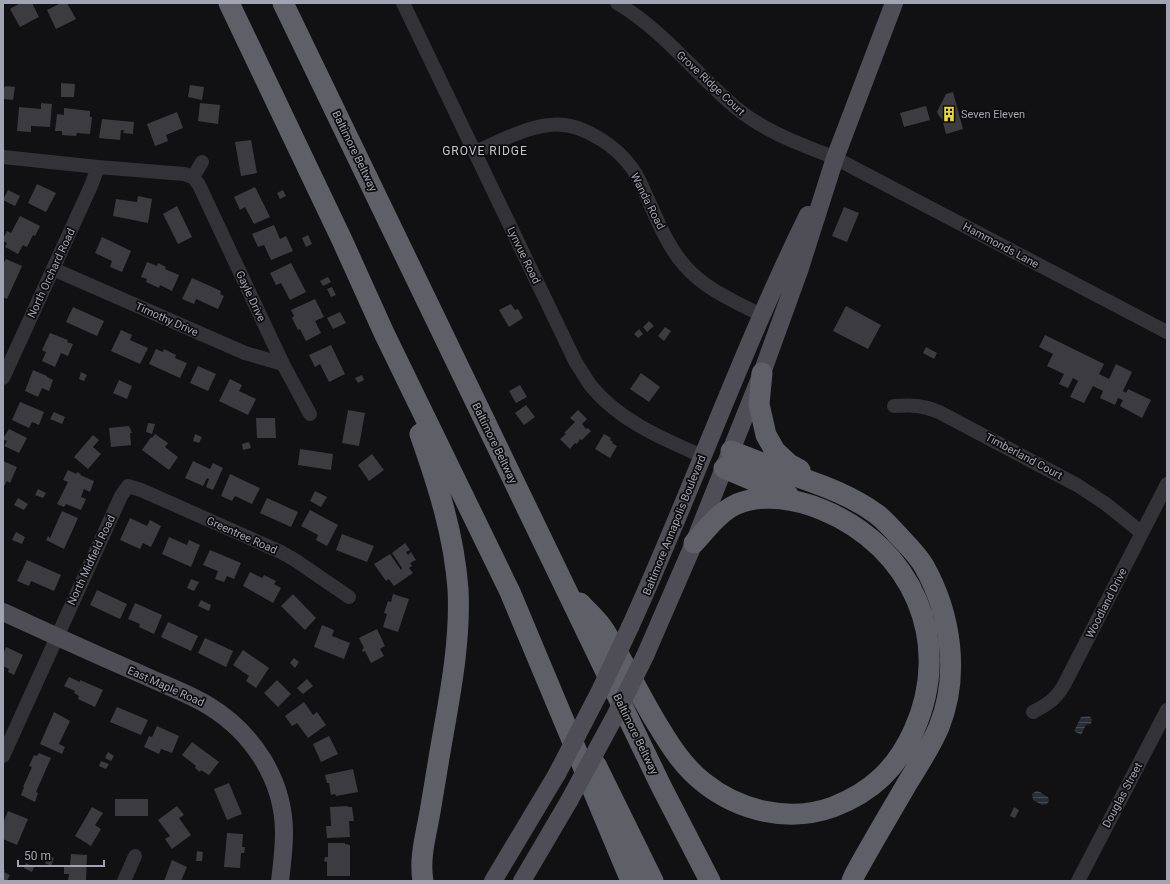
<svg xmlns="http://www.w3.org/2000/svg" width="1170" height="884" viewBox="0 0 1170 884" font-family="Roboto,sans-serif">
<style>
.water{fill:url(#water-rules)}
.building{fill:#3c3b40}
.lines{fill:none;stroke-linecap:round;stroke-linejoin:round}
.minor{stroke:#333237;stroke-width:14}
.major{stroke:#4f4e56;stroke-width:18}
.highway{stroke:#5f5f68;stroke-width:21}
.major-bridge{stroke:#4f4e56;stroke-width:18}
.labels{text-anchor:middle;stroke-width:3.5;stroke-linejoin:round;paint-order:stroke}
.street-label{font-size:11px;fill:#a3a4b3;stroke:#0d0c0d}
.poi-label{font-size:11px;fill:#a3a4b3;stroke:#0d0c0d;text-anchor:start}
.neighbourhood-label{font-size:12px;letter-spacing:1px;fill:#c4c4cf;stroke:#0d0c0d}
</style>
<defs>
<pattern id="water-rules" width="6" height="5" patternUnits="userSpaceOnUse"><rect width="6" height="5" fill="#2a2e37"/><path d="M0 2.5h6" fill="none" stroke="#464952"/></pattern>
</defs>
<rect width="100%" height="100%" fill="#111113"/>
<path class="water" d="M1089,716L1092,719L1091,724L1086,725L1081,735L1074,731L1081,717Z
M1036,791C1041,791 1043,795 1048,797L1049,801L1047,804L1042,805L1033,800L1032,794Z"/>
<path class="building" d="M20,3H32L39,17L20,27L10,9Z
M61,3H67L76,19L56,29L47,10Z
M61,83L75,84L74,97H61Z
M190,85L204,87L202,100L188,97Z
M5,86L15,87L13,100L4,99L3,87H5Z
M953,92L963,129L946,134L942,119L939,116L937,112L946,94Z
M41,103L52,104L50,127L31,126V132L17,131L19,107L41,109Z
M200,103L220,105L218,124L198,121Z
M926,106L930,120L904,127L900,113Z
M64,108L90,111V117H92L90,134L77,133L76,136L62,135V131H55L57,114L64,115Z
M177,112L183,128L166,135L168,141L155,146L147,124Z
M102,119L134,122L133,134L123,133L124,130H121L120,140L99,138Z
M251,140L257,173L241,176L235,142Z
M37,184L56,193L46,212L28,203Z
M255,187L270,217L254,224L245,207L240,210L234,197Z
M8,190L20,196L15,206L3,200Z
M283,190L286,196L280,199L277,193Z
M138,196L152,199L148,223L113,216L116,199L137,202Z
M177,206L192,237L178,244L163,214Z
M844,207L859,213L847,242L832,236Z
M20,216L40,226L35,236L33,235L27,247L23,245L18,254L5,247L7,243L3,241V239L7,231L11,233Z
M274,225L280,239L286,236L293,251L271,260L264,245L258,247L252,234Z
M308,235L312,244L306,247L302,238Z
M102,237L131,251L122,272L110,267L112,261L95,253Z
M6,259L22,266L7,299L3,297V264Z
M147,262L157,266L158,263L166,267L165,269L179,275L172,291L160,285L159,288L146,282L147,279L141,277Z
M291,263L306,292L290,300L281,283L276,285L270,273Z
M328,277L331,282L323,286L320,281Z
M192,278L221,291L220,294L224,296L218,309L196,299L194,304L182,299Z
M332,287L336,295L331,297L327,289Z
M315,299L324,317L315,321L321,333L306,341L300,329L298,330L292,318L294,316L291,310Z
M511,304L515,310L518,309L523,318L509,327L499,310Z
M846,306L881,325L868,349L833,331Z
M73,307L104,321L97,336L66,322Z
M340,312L346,323L333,329L327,318Z
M649,321L654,326L647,332L643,327Z
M665,327L671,331L664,341L658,336Z
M639,329L643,334L638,338L634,334Z
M121,330L132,335L130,340L148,348L140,364L111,351Z
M50,333L68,340L67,342L73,344L68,356L61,353L55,367L42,361L46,352L42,350Z
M1045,335L1104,364L1099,374L1109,379L1116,364L1132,372L1123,391L1126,393L1128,389L1151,400L1142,418L1120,406L1123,400L1118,398L1115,405L1100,398L1103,391L1093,386L1084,403L1070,397L1078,381L1073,378L1068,388L1059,384L1064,374L1047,366L1053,354L1039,347Z
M331,345L345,374L329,382L320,364L315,367L309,355Z
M926,347L937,353L934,359L923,353Z
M156,349L163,352L164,349L176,355L175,358L187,363L180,378L149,364Z
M198,366L216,374L208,391L190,383Z
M33,370L47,376V377L53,380L49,391L42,388L38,397L25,391Z
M81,372L87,375L84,381L79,379Z
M641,373L660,387L649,402L630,389Z
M362,375L364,380L358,383L355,378Z
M230,379L242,385L239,391L256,399L248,415L219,401Z
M119,380L132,386L127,399L113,393Z
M520,385L527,397L516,403L509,391Z
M20,402L44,412L39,425L32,422L29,428L12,420Z
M526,405L535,417L524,425L515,413Z
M348,410L365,413L359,446L342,443Z
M578,410L587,419L582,424L586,429L588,428L591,431L582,440L580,439L577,444L575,443L570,449L560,439L566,434L564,433L575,422L570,418Z
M54,412L65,417L62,424L50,419Z
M256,418H275L276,438H257Z
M148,423L155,424L152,434L146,432Z
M129,426L132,433H130L131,445L111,447L109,428Z
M9,429L27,438L19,453L4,446L7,441L4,440V437Z
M155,434L168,443L165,447L178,457L169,470L142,450L151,437L152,438Z
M195,434L202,437L199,443L193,441Z
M604,434L611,438L610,440L613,442L612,443L617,446L610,458L595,449Z
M93,435L99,440L93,447L101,454L88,469L74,457Z
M249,442L251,448L243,450L242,444Z
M300,449L333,454L331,470L298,465Z
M372,454L384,470L369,481L358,465Z
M3,461L17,467L10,483L7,481L3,488Z
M193,461L210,469L213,463L223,468L213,490L206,487L209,479L207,478L203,486L185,478Z
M68,470L76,474L77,472L81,474L80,475L94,481L90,492L84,489L81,497L86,499L81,510L66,504L64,507L57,504L68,482L63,480Z
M230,474L260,488L252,504L235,496L232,501L221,496Z
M38,489L46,493L43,498L35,495Z
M315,491L327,497L321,507L310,501Z
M18,498L28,504L24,510L14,505Z
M267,498L298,512L291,527L260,513Z
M310,510L338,525L327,546L316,540L318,535L301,526Z
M62,511L78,518L64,549L46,540L48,536L50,538Z
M130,518L147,526L150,520L161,526L151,547L143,543L140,549L120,540Z
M16,532L25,537L22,544L12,540Z
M342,534L374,546L367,562L336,550Z
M169,537L187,545L189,540L200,545L191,567L162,554Z
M405,543L410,550L406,552L408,555L411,552L416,560L410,563L412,566L409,568L413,573L394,586L389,579L386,581L374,564L390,554L401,570L402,568L392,553Z
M210,550L241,563L234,579L227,576L224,582L215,579L218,571L203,565Z
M27,560L61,575L54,591L31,581L29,586L17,581Z
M250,572L262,578L264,575L276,581L274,584L281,588L273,603L243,586Z
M191,579L199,582L194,591L187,588Z
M97,590L127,604L120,619L90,605Z
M293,594L316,618L305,630L281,606Z
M393,594L409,599L398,632L383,627L387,614L384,613L388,601L391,602Z
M201,600L211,605L209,611L198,606Z
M135,603L162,615L154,634L139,627L140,624L128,619Z
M168,622L198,636L191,651L161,637Z
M322,625L334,630L332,636L350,643L344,659L314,647Z
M377,629L385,646L380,649L384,656L371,663L365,651L363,652L362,650L364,648L359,638Z
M205,638L233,651L226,667L198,653Z
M6,647L23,655L14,675L8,672L9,669L3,666V654Z
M243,650L269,668L256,688L246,681L249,676L233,665Z
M294,658L299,662L295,668L290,663Z
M69,677L80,682V680L103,690L95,707L78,699L79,696L74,693L75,691L64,686Z
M307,679L313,686L303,694L297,688Z
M277,680L291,694L278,707L264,693Z
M304,702L313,715L317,712L326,725L308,738L297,723L292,726L285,716Z
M117,707L148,720L141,735L110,722Z
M54,712L70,721L59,744L65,747L62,754L40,744Z
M157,726L179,736L172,753L161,749L159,754L144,747L149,736L152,737Z
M329,736L338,754L321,762L313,744Z
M192,742L219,762L209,775L201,770L200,772L195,768L196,766L182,755Z
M108,752L114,756L111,761L105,758Z
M39,753L51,758L36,792L38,793L35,802L21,795L24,787H23L32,767L29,766L34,755L37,756Z
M101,761L109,764L106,769L99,766Z
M353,769L358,792L336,796L335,794L331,795L329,783H327L325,775Z
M229,783L242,814L227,820L214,789Z
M115,799H148V816H115Z
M177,806L184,815L179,818L191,835L172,849L165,839L170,836L158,820Z
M348,806V807H352L354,821H349L350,837L327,838L326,826H331L330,807Z
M92,807L103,813L95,825L101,829L91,846L75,836Z
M1014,807L1019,810L1015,818L1010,816Z
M8,811L28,819L17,845L3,839V823Z
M227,833L243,834L242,847H245L244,853H241L240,868L224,867Z
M328,843H345V844L350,845V876H327V862L324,861L325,857H328Z
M197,851L203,852L202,861H196Z
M71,854L87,855L86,881H68L69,874H64V865H70Z
M48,856L54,858L51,866L45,863Z
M172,860L187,867L181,881H164Z
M26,863L34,867L32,872L24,868Z
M3,869L5,870L4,872L10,875L7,881H3Z"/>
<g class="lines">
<path class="minor" d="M403,3L576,363C581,370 586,379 591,386C620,421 661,438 702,456
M617,3C663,30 695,73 735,107C765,132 800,144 835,158L1167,332
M475,152C499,142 523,128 549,125C583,120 625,151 639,180C653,208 664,243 685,266C705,289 734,301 761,315
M3,157L98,167L184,174L193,177L199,185L283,364L310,414
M193,177L202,162
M53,269L245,353L283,364
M3,378L91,186L98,167
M894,406C912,405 923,405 939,412L1077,485L1106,504L1142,533
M1033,712C1048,704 1055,700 1064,685L1167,484
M3,756L121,496L128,486L141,490L281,552L295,560L349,597
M124,881L135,856
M1078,881L1167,710"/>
<path class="major" d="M3,612C49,633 94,654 141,674C164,685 188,693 209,706C253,733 284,780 284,833C284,849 282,865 280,881
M630,627C692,491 742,349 808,215
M645,656L694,543L762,373L799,271L835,158L894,3
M493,881L557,774
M522,881L569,801"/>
<path class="highway" d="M229,3L342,240L384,333L510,592L631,881
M283,3L661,786L710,881
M762,373L759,404L766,435L775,451L789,464L800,470
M420,434C438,485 454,535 458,589C461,645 448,704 439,758C436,776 433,794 430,812C426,835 419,858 423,881
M731,451C754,460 778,469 801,478C827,487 853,497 875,513C883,518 890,527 897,534C906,544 917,554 924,566C951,614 960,675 939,727C931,746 919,764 908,782C890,813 872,843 855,874L852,881
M724,468L788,495
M580,603C588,612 598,620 604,630C624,661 639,695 659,727C671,747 684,767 703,782C739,811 789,823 833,807C872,792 897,768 914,730C954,641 912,547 823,510C797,499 764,493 737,504C719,512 707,529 694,543
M596,765L653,881"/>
<path class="major-bridge" d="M557,774L599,693L630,627
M569,801L615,716L645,656"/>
</g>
<defs>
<g id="building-bare" transform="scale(1.2)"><path d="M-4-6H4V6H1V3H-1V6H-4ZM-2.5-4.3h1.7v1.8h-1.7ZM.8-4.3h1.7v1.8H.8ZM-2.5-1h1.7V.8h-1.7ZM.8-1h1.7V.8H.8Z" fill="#e9d833" stroke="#0d0c0d" stroke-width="2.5" paint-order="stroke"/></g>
</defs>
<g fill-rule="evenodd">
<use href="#building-bare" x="949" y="114"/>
</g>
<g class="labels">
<g class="street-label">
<text transform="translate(711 83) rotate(43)" y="4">Grove Ridge Court</text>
<text transform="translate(355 151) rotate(64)" y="4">Baltimore Beltway</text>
<text transform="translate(648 201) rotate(63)" y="4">Wanda Road</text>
<text transform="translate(1001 245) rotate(28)" y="4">Hammonds Lane</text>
<text transform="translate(524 255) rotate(64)" y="4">Lynvue Road</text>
<text transform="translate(51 273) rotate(-65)" y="4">North Orchard Road</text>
<text transform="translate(251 296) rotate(65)" y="4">Gayle Drive</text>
<text transform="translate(167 319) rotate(24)" y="4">Timothy Drive</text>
<text transform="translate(495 443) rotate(64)" y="4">Baltimore Beltway</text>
<text transform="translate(1024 456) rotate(28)" y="4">Timberland Court</text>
<text transform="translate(674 525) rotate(-68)" y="4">Baltimore Annapolis Boulevard</text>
<text transform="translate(242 535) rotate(24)" y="4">Greentree Road</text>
<text transform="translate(91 560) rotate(-65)" y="4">North Midfield Road</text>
<text transform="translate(1106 603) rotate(-63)" y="4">Woodland Drive</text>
<text transform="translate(166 686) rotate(24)" y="4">East Maple Road</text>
<text transform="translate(636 734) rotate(64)" y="4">Baltimore Beltway</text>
<text transform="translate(1122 795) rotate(-62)" y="4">Douglas Street</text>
</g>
<g class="poi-label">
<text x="961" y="118">Seven Eleven</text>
</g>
<g class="neighbourhood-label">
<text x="485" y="155">GROVE RIDGE</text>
</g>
</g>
<rect width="1170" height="884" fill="none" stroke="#a3a4b3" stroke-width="8"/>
<path d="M18 860v6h86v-6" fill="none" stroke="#a3a4b3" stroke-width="2"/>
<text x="24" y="860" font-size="12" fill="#a3a4b3" stroke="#0d0c0d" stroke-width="3" paint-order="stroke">50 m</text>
</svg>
